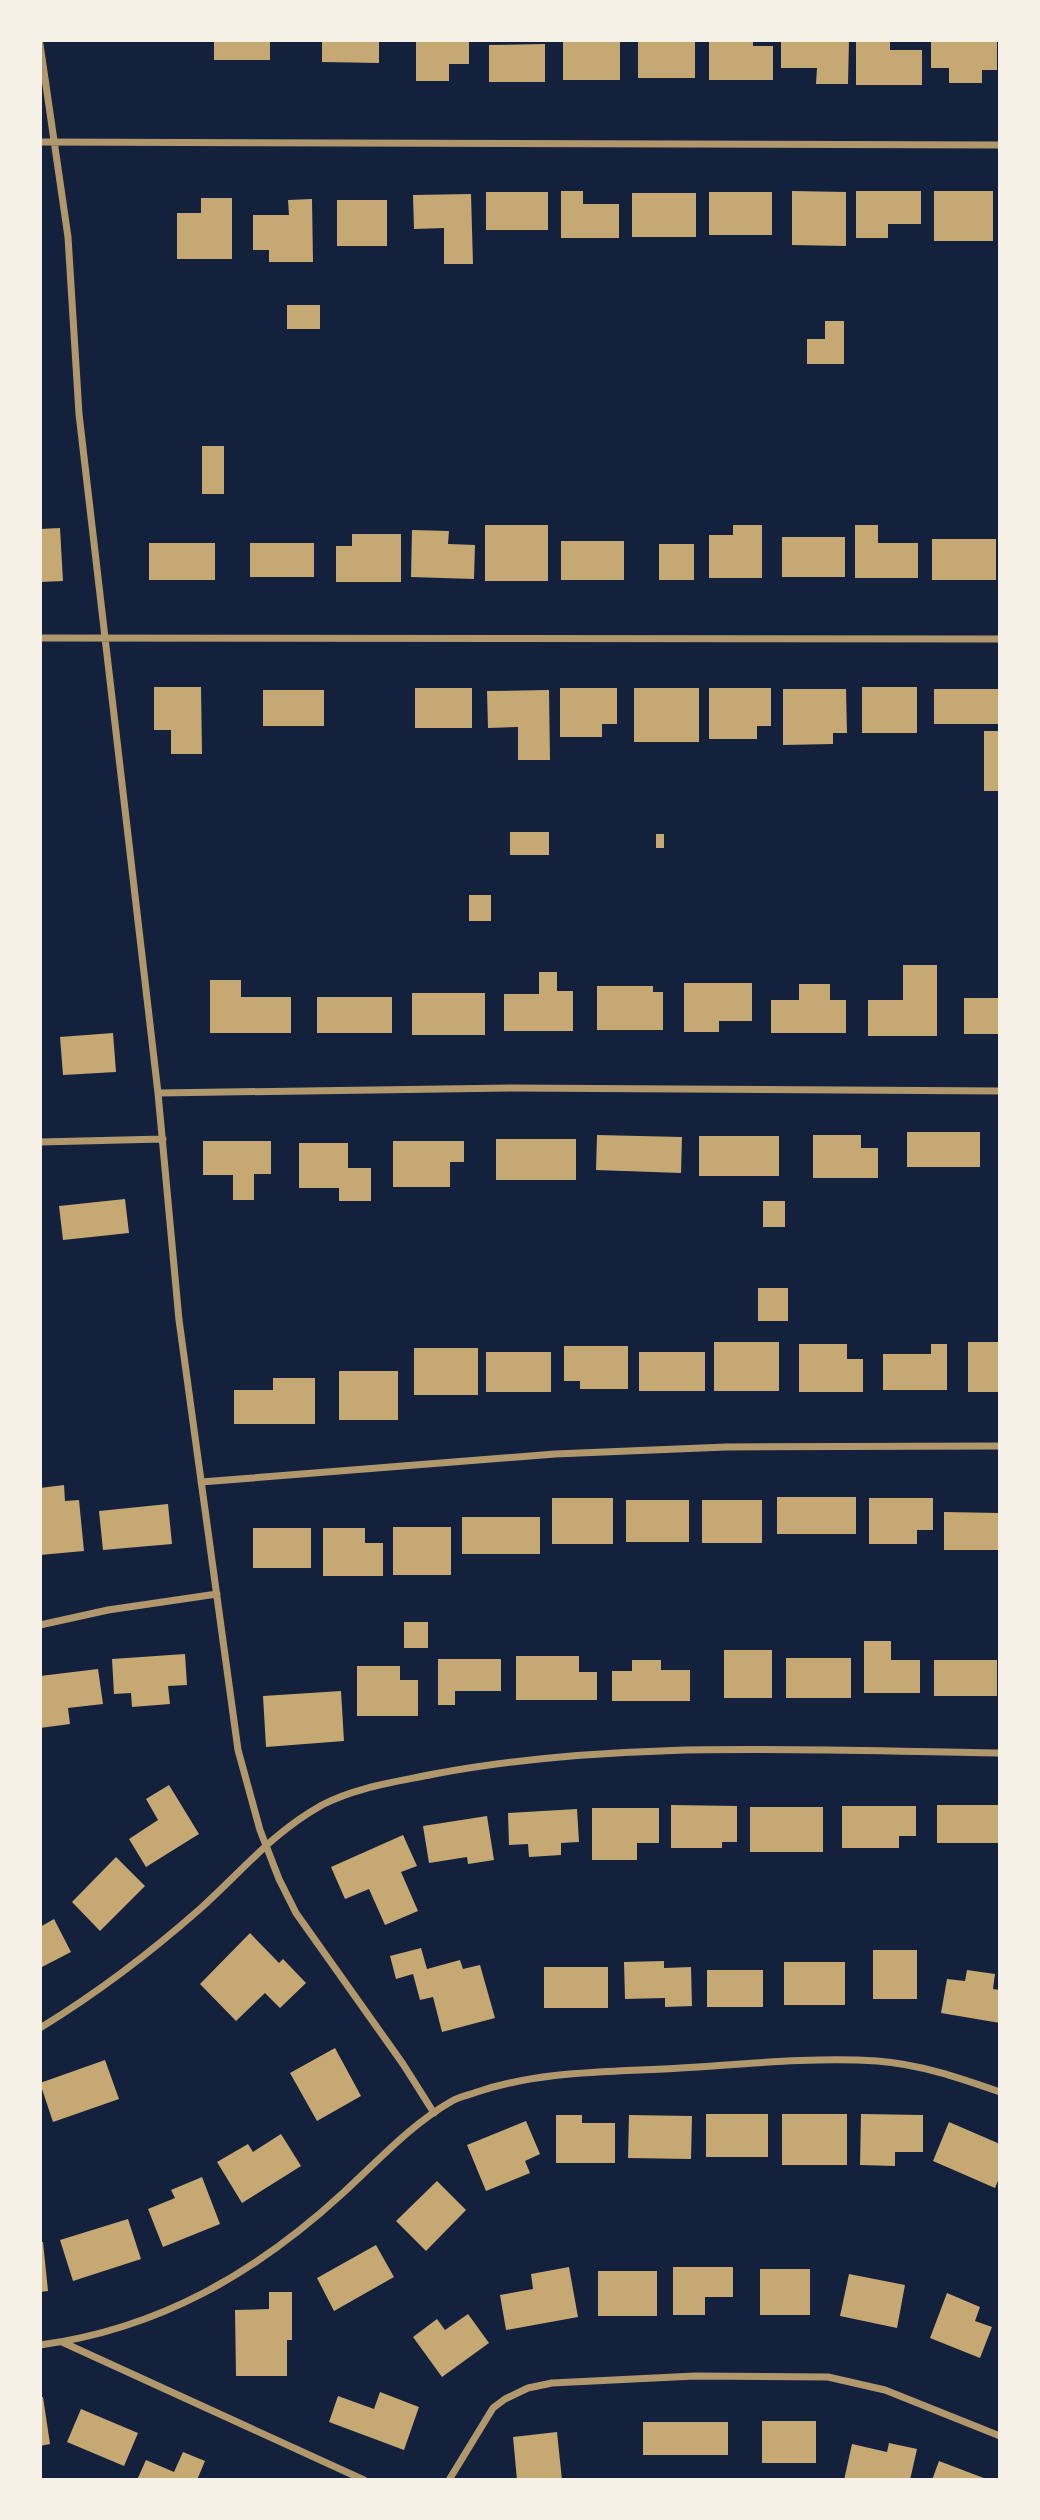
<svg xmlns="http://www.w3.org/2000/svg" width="1040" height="2520" viewBox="0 0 1040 2520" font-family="'Work Sans',sans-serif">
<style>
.building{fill:#c6a872}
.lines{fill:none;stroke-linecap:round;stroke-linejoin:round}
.minor{stroke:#b1986c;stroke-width:7}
</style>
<rect width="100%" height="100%" fill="#14213d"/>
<path class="building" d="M214,40H270V60H214Z
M322,40H379V63L322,62Z
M416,40H469V64H449V81H416Z
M563,40H620V80H563Z
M638,40H695V78H638Z
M709,40H753V46H773V80H709Z
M781,40H849L848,84H816L817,68H781Z
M856,40H890V50H922V85H856Z
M931,40H997V70H982V83H949V68H931Z
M545,44V82H489V45Z
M561,191H583V204H619V238H561Z
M792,191L846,192V246L792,245Z
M856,191H921V224H888V238H856Z
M934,191H993V241H934Z
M486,192H548V230H486Z
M709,192H772V235H709Z
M632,193H696V237H632Z
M471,194L473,264H444V228L414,229L413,195Z
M201,198H232V259H177V213H201Z
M312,199L313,262H269V250H253V215H289L288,200Z
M337,200H387V246H337Z
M287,305H320V329H287Z
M825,321H844V364H807V339H825Z
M202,446H224V494H202Z
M485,525H548V581H485Z
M733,525H762V578H709V535H733Z
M855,525H878V543H918V578H855Z
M60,528L63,581L40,582V529Z
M412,530L449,531L448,544L475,545L474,579L411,577Z
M352,534H401V582H336V546H352Z
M782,537H845V577H782Z
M932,539H996V580H932Z
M561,541H624V580H561Z
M149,543H215V580H149Z
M250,543H314V577H250Z
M659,544H694V580H659Z
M154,687H201L202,754H171V730H154Z
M862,687H917V733H862Z
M415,688H472V728H415Z
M560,688H617V724H602V737H560Z
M634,688H699V742H634Z
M709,688H771V726H757V739H709Z
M783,689H846L847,733H833V744L783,745Z
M934,689H1000V724H934Z
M263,690H324V726H263Z
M549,690L550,760H518V727L488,728L487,691Z
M984,731H1000V791H984Z
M510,832H549V855H510Z
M656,834H664V848H656Z
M469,895H491V921H469Z
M903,965H937V1036H868V1000H903Z
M539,972H557V991H573V1031H504V994H539Z
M210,980H241V997H291V1033H210Z
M684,983H752V1021H719V1032H684Z
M799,984H830V1000H846V1033H771V1000H799Z
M597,986H653V992H663V1030H597Z
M412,993H485V1035H412Z
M317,997H392V1033H317Z
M964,998H1000V1034H964Z
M113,1033L116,1072L63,1075L60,1037Z
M907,1132H980V1167H907Z
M597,1135L682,1137L681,1173L596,1170Z
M813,1135H861V1148H878V1178H813Z
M699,1136H779V1176H699Z
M496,1139H576V1180H496Z
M203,1141H271V1174H254V1200H233V1175H203Z
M393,1141H464V1162H450V1187H393Z
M299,1143H348V1168H371V1201H339V1188H299Z
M125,1199L129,1233L63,1240L59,1206Z
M763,1201H785V1227H763Z
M758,1288H788V1321H758Z
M714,1342H779V1391H714Z
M968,1342H1000L999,1392H968Z
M799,1344H847V1359H863V1392H799Z
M931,1344H947V1390H883V1354H931Z
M564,1346H628V1389H580V1381H564Z
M414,1348H478V1395H414Z
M486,1352H551V1392H486Z
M639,1352H705V1391H639Z
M339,1371H398V1420H339Z
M273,1378H315V1424H234V1390H273Z
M64,1485L65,1501L79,1500L84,1551L40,1555V1488Z
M777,1497H856V1534H777Z
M552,1498H613V1544H552Z
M869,1498H933V1530H917V1544H869Z
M626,1500H689V1542H626Z
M702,1500H762V1543H702Z
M168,1504L172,1544L103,1550L99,1511Z
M944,1512L1000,1513V1550H944Z
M462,1517H540V1554H462Z
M393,1527H451V1575H393Z
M253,1528H311V1568H253Z
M323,1528H365V1543H383V1576H323Z
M404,1622H428V1648H404Z
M864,1641H891V1660H920V1693H864Z
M724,1650H772V1698H724Z
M185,1654L187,1685L168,1686L170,1704L132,1707L131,1693L114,1694L112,1659Z
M516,1656H579V1672H597V1700H516Z
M786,1658H851V1698H786Z
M438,1659H501V1691H455V1705H438Z
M632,1660H661V1670H690V1701H612V1671H632Z
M934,1660H997V1696H934Z
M357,1666H400V1680H418V1716H357Z
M98,1669L103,1704L68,1708L70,1724L40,1728V1676Z
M341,1691L344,1741L266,1747L263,1696Z
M169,1785L199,1834L146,1867L129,1839L158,1820L146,1799Z
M671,1805L737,1806V1842H722V1848H671Z
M937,1805H1000V1843H937Z
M842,1806H916V1836H899V1848H842Z
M750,1807H823V1852H750Z
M592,1808H659V1843H637V1860H592Z
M577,1809L579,1842L561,1843V1855L529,1857L528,1844L509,1845L508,1813Z
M487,1816L494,1860L468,1864L467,1857L429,1863L423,1826Z
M403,1835L417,1866L401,1872L418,1911L385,1925L369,1889L345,1899L331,1867Z
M116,1857L145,1886L100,1931L72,1902Z
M54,1919L71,1952L40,1968V1927Z
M250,1933L279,1963L283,1959L306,1983L280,2008L265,1993L236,2021L200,1984Z
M421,1948L427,1969L460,1960L463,1969L480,1965L495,2018L442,2032L433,1997L420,2000L413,1974L396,1979L390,1956Z
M873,1950H917V1999H873Z
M664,1961V1968L691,1967L692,2006L665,2007V1998L625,1999L624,1962Z
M784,1962H845V2005H784Z
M544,1967H608V2008H544Z
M707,1970H763V2007H707Z
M967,1970L995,1974L993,1989L1000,1990V2023L941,2013L947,1979L965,1981Z
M335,2048L361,2096L317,2121L290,2073Z
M105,2060L119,2099L53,2122L40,2083Z
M706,2114H768V2157H706Z
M782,2114H847V2165H782Z
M861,2114L923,2115V2152H895V2166L860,2165Z
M556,2115H582V2123H615V2163H556Z
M629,2115L692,2116L691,2159L628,2158Z
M526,2121L540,2154L525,2161L530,2173L486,2191L467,2145Z
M949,2122L1000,2144V2176L995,2188L933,2161Z
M281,2134L301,2166L242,2203L217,2162L248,2144L253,2152Z
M202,2177L220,2224L163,2247L148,2209L175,2198L171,2190Z
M437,2181L466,2210L426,2251L396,2221Z
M128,2219L141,2259L73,2281L60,2240Z
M40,2242H43L48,2291L40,2292Z
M376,2245L394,2277L334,2311L317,2278Z
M569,2267L578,2317L506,2330L500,2295L533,2289L531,2274Z
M673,2267H733V2297H705V2315H673Z
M760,2269H810V2315H760Z
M598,2271H657V2316H598Z
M849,2274L905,2285L897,2328L840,2316Z
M269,2292H292V2340H287V2376H236L235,2310L269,2309Z
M947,2293L980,2307L975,2321L992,2327L980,2358L930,2338Z
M468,2314L489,2343L442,2377L413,2337L437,2319L445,2330Z
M380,2392L419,2407L404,2450L329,2422L338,2396L374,2409Z
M40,2397H43L50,2444L40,2446Z
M81,2409L138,2433L124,2466L67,2442Z
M762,2421H816V2463H762Z
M643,2422H728V2455H643Z
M557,2432L562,2480H517L513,2437Z
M889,2443L917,2449L910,2480H844L852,2444L887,2452Z
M183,2452L205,2461L197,2480H137L146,2460L174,2472Z
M939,2461L989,2480H932Z"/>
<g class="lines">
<path class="minor" d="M40,44L68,237L79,414L158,1093L179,1320L238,1750L260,1830L279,1879L296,1913L403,2064L434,2113
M40,142L1000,145
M40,638L1000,639
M158,1093L510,1088L1000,1091
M40,1142L163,1139
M201,1482L555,1454L726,1447L1000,1446
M40,1625L108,1610L217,1594
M40,2028C99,1992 150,1953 201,1908C243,1870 272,1833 322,1805C356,1787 396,1782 434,1774C620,1739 812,1751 1000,1753
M62,2342L364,2480
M40,2345C159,2329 256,2273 343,2193C378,2161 410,2125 452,2101C459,2097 469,2095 477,2092C542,2070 613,2072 681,2068C746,2064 812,2057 877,2061C919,2064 960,2078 1000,2092
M449,2480L493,2408L505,2399L528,2388L552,2383L695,2376L828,2377L885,2390L1000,2436"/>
</g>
<rect width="1040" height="2520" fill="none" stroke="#f6f1e7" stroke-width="84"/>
</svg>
